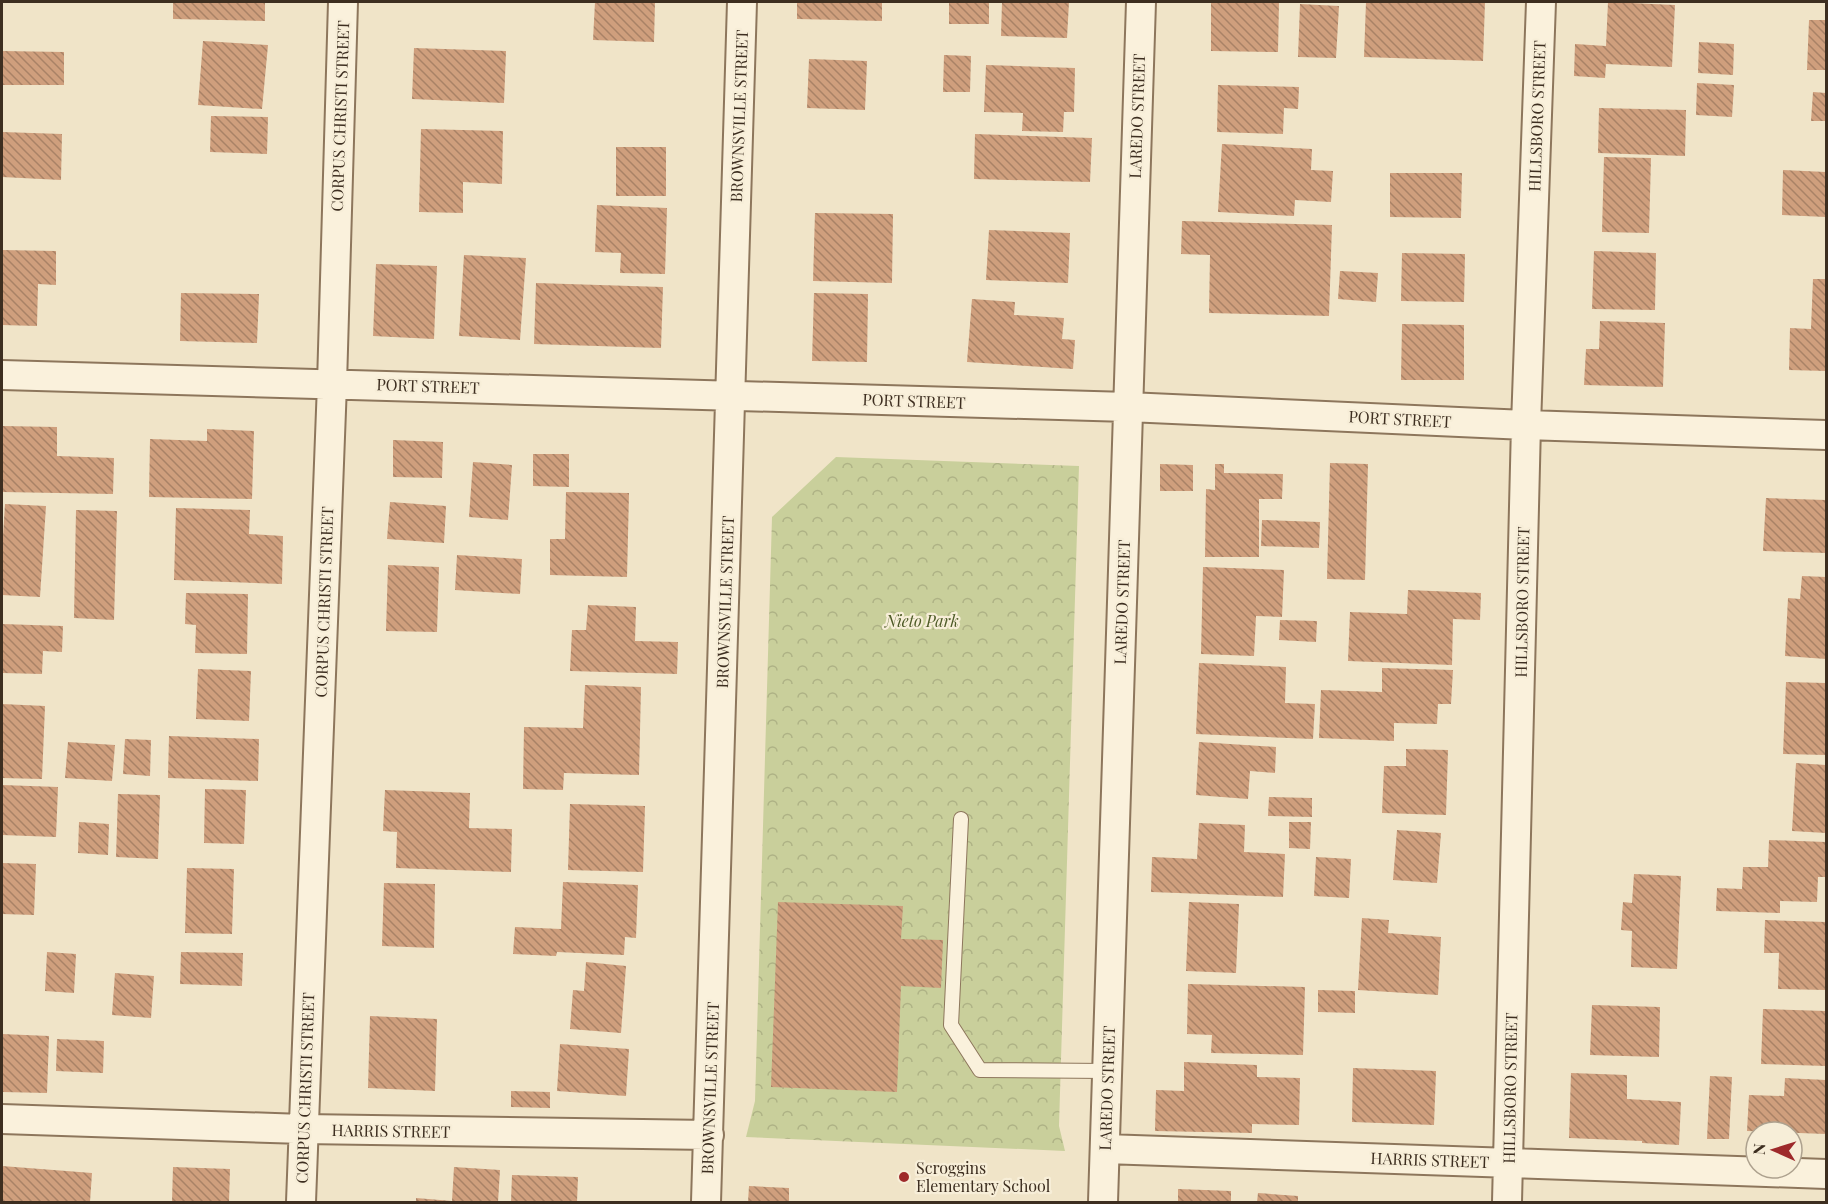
<svg xmlns="http://www.w3.org/2000/svg" width="1828" height="1204" viewBox="0 0 1828 1204" font-family="'Playfair Display',serif">
<style>
.park{fill:url(#park-crowns)}
.building{fill:url(#building-back-hatch)}
.lines{fill:none;stroke-linecap:round;stroke-linejoin:round}
.lane-casing{stroke:#8d765c;stroke-width:16}
.street-casing{stroke:#8d765c;stroke-width:32}
.lane{stroke:#faf1dc;stroke-width:14}
.street{stroke:#faf1dc;stroke-width:28}
.poi-dot{fill:#9e2a2b;stroke:#f7eed8;stroke-width:2}
.labels{text-anchor:middle;stroke-width:4.5;stroke-linejoin:round;paint-order:stroke}
.street-label{font-size:16px;fill:#3d2e20;stroke:#f7eed8}
.park-label{font-size:16px;font-style:italic;fill:#4d5a26;stroke:#f7eed8}
.poi-label{font-size:16px;fill:#3d2e20;stroke:#f7eed8;text-anchor:start}
</style>
<defs>
<pattern id="park-crowns" width="20" height="18" patternUnits="userSpaceOnUse" patternTransform="scale(1.5)"><rect width="20" height="18" fill="#c9cf9b"/><path d="M2 6a3 3 0 1 1 6 0M12 15a3 3 0 1 1 6 0" fill="none" stroke="#aeb285"/></pattern>
<pattern id="building-back-hatch" width="6" height="6" patternUnits="userSpaceOnUse" patternTransform="scale(1.5)"><rect width="6" height="6" fill="#cf9f7d"/><path d="M-1 5l2 2M0 0l6 6M5-1l2 2" fill="none" stroke="#a98266"/></pattern>
</defs>
<rect width="100%" height="100%" fill="#f0e4c8"/>
<path class="park" d="M836,457L1079,466L1059,1126L1065,1151L746,1137L755,1101L772,517Z"/>
<path class="building" d="M173,2H265V21L173,19Z
M595,2H655L654,42L593,40Z
M797,2H882V21L797,19Z
M949,2H989V24H949Z
M1002,2H1069L1067,38L1001,36Z
M1211,2H1279L1278,52L1211,51Z
M1366,2H1485L1483,61L1364,57Z
M1608,2L1675,5L1672,67L1606,64L1605,78L1574,76L1575,44L1606,46Z
M1300,4L1339,6L1336,58L1298,57Z
M1809,20H1826V70H1807Z
M203,41L268,45L262,109L198,105Z
M1699,42L1734,44L1733,75L1698,73Z
M414,48L506,51L504,103L412,99Z
M2,51L64,52V85H2Z
M944,55L971,56L970,92H943Z
M809,59L867,61L865,110L807,108Z
M986,65L1075,68L1074,112H1064L1063,132L1022,131L1023,113L984,112Z
M1697,83L1734,85L1732,117L1696,115Z
M1218,85L1299,87L1298,109L1284,108L1283,134L1217,132Z
M1813,92L1826,93V121H1811Z
M1599,108L1686,110L1685,156L1598,153Z
M211,116L268,117L267,154L210,152Z
M421,129L503,131L502,184L463,182V213L419,212Z
M2,132L62,134L61,180L2,177Z
M975,134L1092,138L1090,182L974,179Z
M1222,144L1312,149L1311,170L1333,171L1331,202L1295,200L1294,216L1218,212Z
M616,147H666V196H616Z
M1604,157L1651,158L1649,233L1602,232Z
M1783,170L1826,172V217L1782,215Z
M1390,173H1462L1461,218L1390,217Z
M597,205L667,208L665,274L620,273L621,253L595,252Z
M815,213L893,214L892,283L813,281Z
M1182,221L1332,225L1329,316L1209,313L1210,255L1181,254Z
M989,230L1070,233L1068,283L986,280Z
M2,250L56,251V285L38,284L37,326L2,325Z
M1594,251L1656,253L1655,310L1592,309Z
M1402,253L1465,254L1464,302L1401,301Z
M464,255L526,258L520,340L459,336Z
M376,264L437,266L434,339L373,336Z
M1340,271L1378,273L1376,302L1338,299Z
M1813,279H1826V371L1789,370L1790,328L1811,329Z
M536,283L663,287L661,348L534,344Z
M181,293L259,294L257,343L180,341Z
M814,293L868,294L867,362L812,361Z
M972,299L1015,302L1014,315L1064,318L1062,339L1075,340L1073,369L967,362Z
M1600,321L1665,323L1663,387L1584,385L1586,349H1599Z
M1402,324L1464,325V380H1401Z
M2,426L57,427V456L114,458L113,494L2,492Z
M207,429L254,431L252,499L149,497L150,439L207,441Z
M393,440L443,442L442,478L393,477Z
M533,454H569V487L533,486Z
M473,462L512,465L508,520L469,517Z
M1330,463L1368,464L1365,580L1327,579Z
M1160,464L1193,465V491H1160Z
M1215,464H1224V473L1283,474L1282,499H1259V557H1205L1206,489L1215,490Z
M566,492L629,493L627,577L550,575V539H565Z
M1766,498L1826,500V553L1763,551Z
M390,502L446,506L444,543L387,539Z
M5,504L46,506L40,597L2,595V552Z
M176,508L250,510L249,534L283,536L282,584L174,580Z
M76,510L117,511L114,620L74,618Z
M1262,520L1320,522L1319,548L1261,546Z
M457,555L522,559L520,594L455,590Z
M388,565L439,567L437,632L386,631Z
M1203,567L1284,570L1282,617L1256,616L1254,656L1201,654Z
M1802,576L1826,577V659L1785,656L1788,598L1800,599Z
M1408,590L1481,593L1480,620L1453,619L1452,665L1348,661L1350,612L1407,614Z
M186,593L248,594L247,654L195,653L196,625L185,624Z
M588,605L636,607L635,641L678,642L677,674L570,671L572,630H586Z
M1280,620L1317,621L1316,642L1279,640Z
M2,624L63,626L62,652L43,651L42,674L2,673Z
M1199,663L1286,667L1285,703L1315,704L1313,739L1196,734Z
M1382,668L1453,670L1451,704H1438L1437,724L1394,723V741L1319,738L1321,690L1382,692Z
M198,669L251,671L249,721L196,719Z
M1786,682L1826,683V755L1783,754Z
M585,685L641,687L639,775L564,773L563,790L523,789L524,727L583,728Z
M2,704L45,706L42,779L2,778Z
M169,736L259,739L258,781L168,778Z
M125,739L151,740L150,776L123,774Z
M68,742L115,745L112,781L65,778Z
M1199,742L1276,747L1275,773L1250,771L1248,799L1196,795Z
M1406,749L1448,750L1446,815L1382,813L1384,766H1406Z
M1796,763L1826,765V833L1792,831Z
M2,785L58,787L56,837L2,835Z
M205,789L246,790L244,844L204,843Z
M385,790L470,793L469,828L512,829L511,872L396,868L397,832L383,831Z
M118,794L160,795L158,859L116,857Z
M1269,797L1312,798V817L1268,816Z
M570,804L645,806L643,872L568,870Z
M79,822L109,824L108,855L78,853Z
M1289,822H1311L1310,849L1289,848Z
M1199,823L1245,825L1244,852L1285,854L1283,897L1151,892L1152,857L1197,859Z
M1397,830L1441,833L1437,883L1393,880Z
M1769,840L1826,842V877H1818L1817,902L1780,901V913L1716,911L1717,888L1742,889L1743,867H1768Z
M1316,857L1351,859L1349,898L1314,896Z
M2,863L36,864L34,915L2,914Z
M187,868L234,869L232,934L185,933Z
M1634,874L1681,876L1677,969L1631,967L1632,931L1621,930L1623,902L1632,903Z
M563,882L638,885L636,938L625,937L624,955L557,952L556,956L513,954L515,927L561,929Z
M384,883L435,884L434,948L382,946Z
M778,902L903,906L901,939L943,940L941,988L901,986L897,1092L771,1087Z
M1189,902L1239,904L1236,973L1186,971Z
M1362,918L1389,920L1388,933L1441,937L1438,995L1358,990Z
M1765,920L1826,922V990L1778,989L1779,953H1764Z
M47,952L76,954L74,993L45,991Z
M181,952L243,953L242,986L180,984Z
M586,962L626,966L621,1033L570,1029L573,990L584,991Z
M115,973L154,976L151,1018L112,1015Z
M1188,984L1305,987L1303,1055L1211,1053L1212,1035L1187,1034Z
M1318,990L1355,991V1013L1318,1012Z
M1592,1005L1660,1007L1659,1057L1590,1055Z
M1763,1009L1826,1011V1066L1761,1064Z
M370,1016L437,1019L435,1091L368,1088Z
M2,1034L49,1036L47,1093L2,1092Z
M57,1039L104,1041L103,1073L56,1071Z
M560,1044L629,1049L626,1096L557,1091Z
M1184,1062L1257,1065V1077L1300,1078L1299,1125L1252,1124V1133L1155,1131L1156,1090L1184,1091Z
M1353,1068L1436,1071L1434,1125L1352,1122Z
M1571,1073L1627,1075V1099L1681,1102L1679,1145L1642,1143V1141L1569,1138Z
M1710,1076L1732,1077L1729,1139H1707Z
M1785,1078L1826,1080V1134L1747,1131L1749,1095L1784,1096Z
M511,1091L550,1092V1108L511,1107Z
M2,1166L92,1173L90,1202H2Z
M173,1167L230,1169L229,1202H172Z
M454,1167L500,1170L498,1202H416V1198L452,1201Z
M512,1175L578,1177L577,1202H511Z
M749,1186L789,1188V1202H748Z
M1178,1189L1231,1191V1202H1178Z
M1258,1193L1298,1196V1202H1257Z"/>
<g class="lines">
<g class="lane-casing">
<path id="lane" d="M961,819L951,1025L980,1070L1107,1071"/>
</g>
<g class="street-casing">
<path id="street" d="M2,375L1128,407L1526,425L1826,435
M2,1119L303,1129L709,1135
M1105,1149L1826,1174
M301,1202L332,384L343,2
M706,1202L742,2
M1103,1202L1141,2
M1507,1202L1526,425L1541,2"/>
</g>
<use href="#lane" class="lane"/>
<use href="#street" class="street"/>
</g>
<circle class="poi-dot" cx="904" cy="1177" r="6"/>
<g class="labels">
<g class="street-label">
<text transform="translate(340 116) rotate(-88)" y="6">CORPUS CHRISTI STREET</text>
<text transform="translate(739 116) rotate(-88)" y="6">BROWNSVILLE STREET</text>
<text transform="translate(1137 116) rotate(-88)" y="6">LAREDO STREET</text>
<text transform="translate(1537 116) rotate(-88)" y="6">HILLSBORO STREET</text>
<text transform="translate(428 386) rotate(2)" y="6">PORT STREET</text>
<text transform="translate(914 401) rotate(2)" y="6">PORT STREET</text>
<text transform="translate(1400 419) rotate(3)" y="6">PORT STREET</text>
<text transform="translate(324 602) rotate(-88)" y="6">CORPUS CHRISTI STREET</text>
<text transform="translate(725 602) rotate(-88)" y="6">BROWNSVILLE STREET</text>
<text transform="translate(1122 602) rotate(-88)" y="6">LAREDO STREET</text>
<text transform="translate(1522 602) rotate(-89)" y="6">HILLSBORO STREET</text>
<text transform="translate(305 1088) rotate(-88)" y="6">CORPUS CHRISTI STREET</text>
<text transform="translate(710 1088) rotate(-88)" y="6">BROWNSVILLE STREET</text>
<text transform="translate(1107 1088) rotate(-88)" y="6">LAREDO STREET</text>
<text transform="translate(1510 1088) rotate(-89)" y="6">HILLSBORO STREET</text>
<text transform="translate(391 1131) rotate(1)" y="6">HARRIS STREET</text>
<text transform="translate(1430 1160) rotate(2)" y="6">HARRIS STREET</text>
</g>
<g class="park-label">
<text x="922" y="627">Nieto Park</text>
</g>
<g class="poi-label">
<text x="916" y="1174">Scroggins<tspan x="916" dy="18">Elementary School</tspan></text>
</g>
</g>
<rect width="1828" height="1204" fill="none" stroke="#3d2e20" stroke-width="6"/>
<g transform="translate(1774 1150) rotate(273)"><circle r="28" fill="#f7eed8" stroke="#ada18e" stroke-width="1.5"/>
<path d="M0-4.5L10 22L0 15L-10 22Z" fill="#9e2a2b"/>
<text y="-9" font-size="16" font-weight="bold" text-anchor="middle" fill="#3d2e20">N</text>
</g>
</svg>
